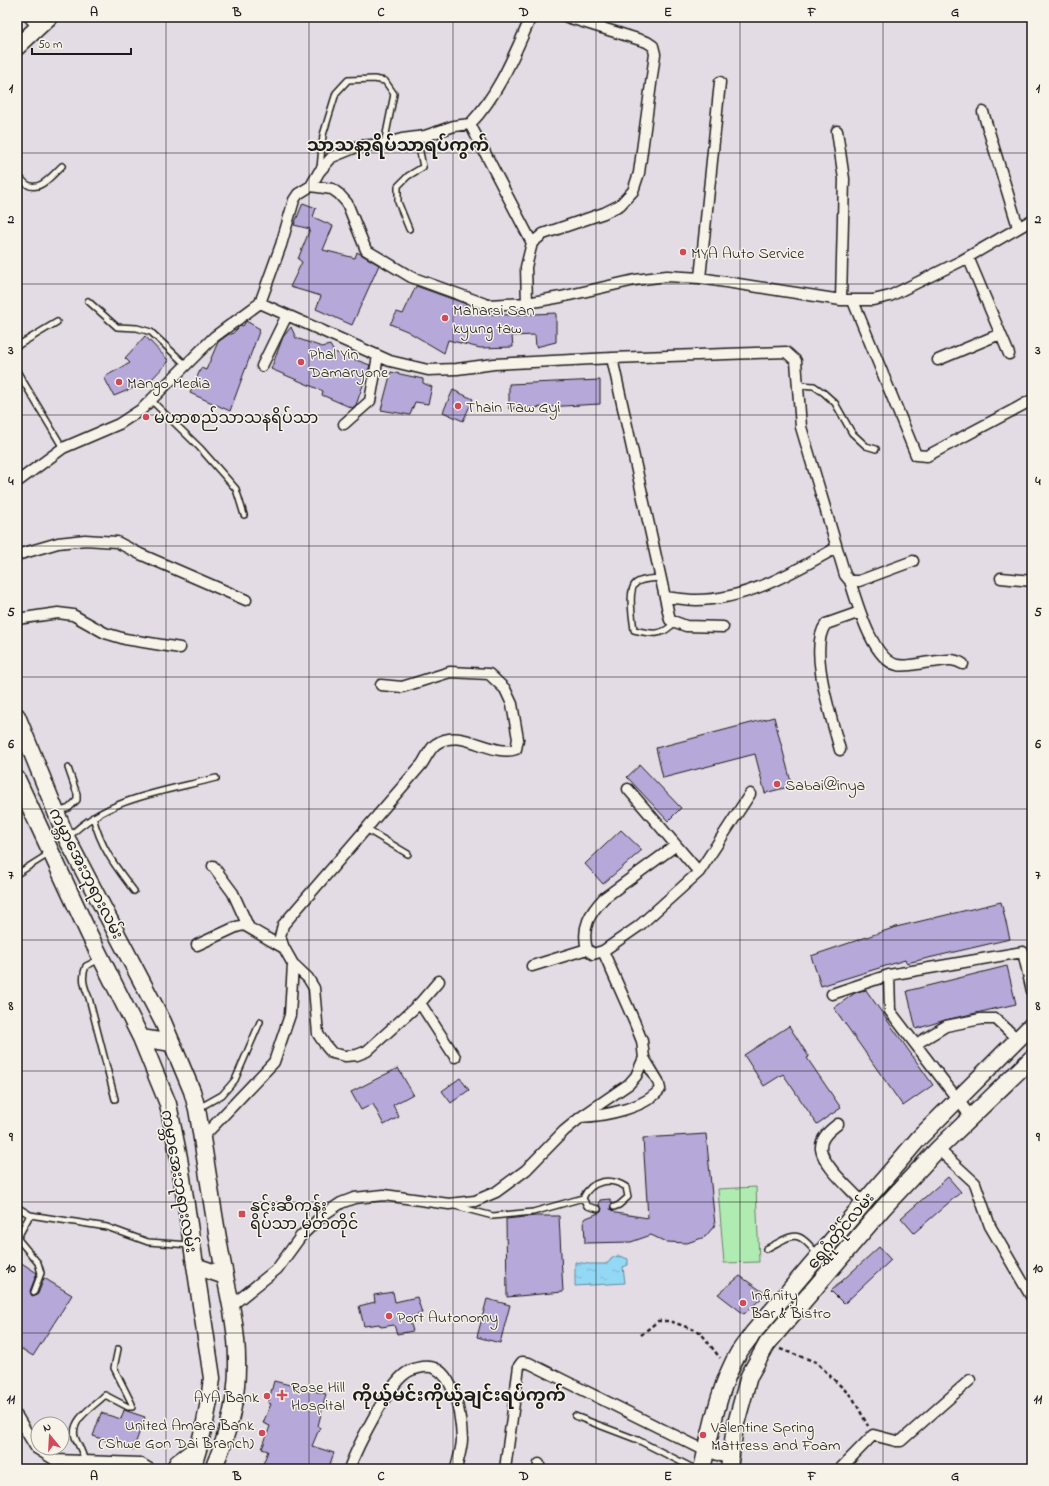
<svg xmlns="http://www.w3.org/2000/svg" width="1049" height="1486" viewBox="0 0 1049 1486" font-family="'Indie Flower','Noto Sans Myanmar',sans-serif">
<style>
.green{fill:#b0ecb1;stroke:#668466}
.water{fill:url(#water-ripples);stroke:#638d9e}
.building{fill:#b6a8d9;stroke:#1c1c1c}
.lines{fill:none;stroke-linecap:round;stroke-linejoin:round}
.service-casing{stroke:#1c1c1c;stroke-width:8}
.minor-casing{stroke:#1c1c1c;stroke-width:13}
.secondary-casing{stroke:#1c1c1c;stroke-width:17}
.primary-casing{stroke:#1c1c1c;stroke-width:19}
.path{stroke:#1c1c1c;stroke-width:2.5;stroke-dasharray:4 3;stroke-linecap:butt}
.service{stroke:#f7f3e8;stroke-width:5}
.minor{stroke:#f7f3e8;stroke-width:10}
.secondary{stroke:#f7f3e8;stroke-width:14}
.primary{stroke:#f7f3e8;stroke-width:16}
.grid{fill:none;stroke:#1c1c1c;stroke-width:1;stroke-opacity:0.55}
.poi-dot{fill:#d1495b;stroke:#f7f3e8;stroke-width:1.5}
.labels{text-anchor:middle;stroke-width:3;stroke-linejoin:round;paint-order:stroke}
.poi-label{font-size:16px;fill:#1c1c1c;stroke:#f7f3e8;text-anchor:start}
.street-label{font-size:16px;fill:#1c1c1c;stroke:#f7f3e8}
.quarter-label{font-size:18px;font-weight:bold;fill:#1c1c1c;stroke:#f7f3e8}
.neatline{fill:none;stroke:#1c1c1c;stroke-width:1.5}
.grid-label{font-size:13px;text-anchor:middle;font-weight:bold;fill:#1c1c1c}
</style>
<defs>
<pattern id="water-ripples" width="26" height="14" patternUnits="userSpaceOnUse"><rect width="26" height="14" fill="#93d8f5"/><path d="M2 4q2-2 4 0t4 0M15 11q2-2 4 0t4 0" fill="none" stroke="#7eb9d1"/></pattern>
</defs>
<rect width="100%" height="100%" fill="#e4dce4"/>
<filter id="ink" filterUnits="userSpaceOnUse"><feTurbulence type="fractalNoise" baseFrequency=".025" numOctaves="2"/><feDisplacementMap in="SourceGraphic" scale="8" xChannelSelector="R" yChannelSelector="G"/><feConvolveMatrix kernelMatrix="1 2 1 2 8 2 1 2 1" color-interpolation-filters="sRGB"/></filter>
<g filter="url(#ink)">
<path class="green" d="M756,1187L759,1262L724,1263L718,1189Z"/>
<path class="water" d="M620,1256L628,1259V1265L623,1267L625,1283L575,1286V1262L590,1264H605L609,1262L612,1257Z"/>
<path class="building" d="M303,203L316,208L313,217L333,226L323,250L355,258L357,252L379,265L352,325L316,309L321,296L290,287L302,262L298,259L310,229L294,225Z
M416,286L466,304L464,311L485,313V314L511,315L556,313V342L536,347L535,335L512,336L513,347L480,348L448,340L444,353L407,331L390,324L397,312L403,314Z
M246,321L260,329L230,411L190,393L201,368L206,370L218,342L229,334H232L241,325L243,326Z
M291,327L296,338L322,347L330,345L334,352L370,365L356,405L352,408L322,395L323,391L271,369L283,337Z
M145,336L169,361L150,381L114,396L104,377L130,363L125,358Z
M391,372L423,379V383L432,387L428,404L415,402L410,415L381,410Z
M600,380V404L509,409V384Z
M453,390L473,399L463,421L443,412Z
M774,717L792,786L765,793L755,754L663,778L656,748Z
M640,765L681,808L668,821L627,777Z
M621,830L642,850L603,884L585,864Z
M1001,902L1010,939L907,963L905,960L821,986L811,956L896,927Z
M1007,966L1016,1004L945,1020L916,1029L907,991Z
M866,990L933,1085L903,1106L834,1008L855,993Z
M789,1026L809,1057L807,1058L841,1108L817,1124L783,1074L764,1086L744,1055Z
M398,1068L413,1094L393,1105L399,1117L384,1125L373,1104L361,1110L351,1092Z
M460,1078L469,1090L451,1103L442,1091Z
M706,1134L715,1225L705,1237L687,1243L666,1242L651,1235L631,1242L585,1243L584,1219L601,1212L602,1208L599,1205L600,1200L610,1199L612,1203L610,1209L616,1213L648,1218L643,1138Z
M948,1177L961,1192L914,1233L901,1218Z
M535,1216H559L563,1292L507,1297L506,1219Z
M879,1247L891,1260L844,1304L831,1291Z
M17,1260L37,1273L30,1291L32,1296L38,1294L44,1278L72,1295L33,1356L17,1346Z
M740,1276L766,1294L744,1314L718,1294Z
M393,1292L395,1302L417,1297L422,1313L409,1318L413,1331L397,1334L394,1325L381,1327L379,1324L364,1326L359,1306L375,1302L374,1295Z
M487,1299L510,1305L500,1343L477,1337Z
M274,1381L326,1394L318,1426L320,1427L312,1446L334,1453L328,1469H261L268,1451L262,1449L270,1426L263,1423L271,1404L268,1403Z
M124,1410L145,1417L133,1450L93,1436L101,1413L121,1419Z"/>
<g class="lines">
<g class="service-casing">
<path id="service" d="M320,169L323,135L336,93L348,80L374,79L385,81L394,94L384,144
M17,174C20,177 24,183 28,185C40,192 54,173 62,166
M409,229L398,202V186L408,176L423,167L417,137
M88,301L117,327L137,328L151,332L185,364
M17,346L57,322
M17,371L63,448
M798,385L814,386L824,393L835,403L852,433L866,446L876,449
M151,400L200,448L236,489L244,515
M661,578C653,579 643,578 636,583C627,590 633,621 634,630C652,634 662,637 675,622
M58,812L69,808L77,800V794L68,768
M93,817C101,848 115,866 134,891
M366,829L408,854
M69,837C106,798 166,791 216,778
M17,874L50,853
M100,959L86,966C81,978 84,986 89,998L115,1099
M199,1108L222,1095L235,1080L260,1022
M583,1198L587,1206L598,1209
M455,1206L493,1216L533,1212L583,1198C591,1180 610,1177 626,1187L628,1197L619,1205L614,1207
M17,1207L30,1215L107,1227L148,1242L190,1245
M17,1239L30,1215
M18,1239L38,1263L41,1273L34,1292
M766,1249C795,1234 796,1228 818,1255
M575,1416L638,1440L695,1469
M84,1460C83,1451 78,1446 75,1437C70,1419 95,1406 105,1395L128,1407H132V1404L114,1368L118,1349"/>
</g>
<g class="minor-casing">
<path id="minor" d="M29,17L38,27
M531,17C514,55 499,94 470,124L532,243
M983,112L1018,227
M837,131L844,179L841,300
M311,186L319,172L332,157L359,146L384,144L402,139L425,136L454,126L470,124
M968,257L1009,354
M700,278L720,82
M853,301L916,455L927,456L1032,400
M260,303L390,361L428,370L457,369L494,364L612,358L786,352L796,361L801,427L845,575L850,581C857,602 872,659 897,665C908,667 920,663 931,662C943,661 952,657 963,664
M527,303L526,267L532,243L543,234L604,213L620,205L633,191L639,173L655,54L653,46L647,42L567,17
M612,358L670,620L686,626L723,627
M938,360L1000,334
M262,366L287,315
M344,424L370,401L378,356
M17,482L63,448L119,424L142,409L214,337L260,303L281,245L294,200L298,194L311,186L332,189L339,194L347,203L366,250L411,277L488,305L527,303L561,297L635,280L667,276L700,278L841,300H873L890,296L961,261L1032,220
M17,555L58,543L85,540L117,542L140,554L246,600
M1001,578L1032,581
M850,581H859L913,561
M665,597C675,598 686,600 696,600C747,600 793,572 836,548
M17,619L58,613L73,615L105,633L125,639L180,648
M381,685L402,687L450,672L489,674L505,689L512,704L518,739L516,749C492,758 461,726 436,744C430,748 426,758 422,764L283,925L280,937L284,948L293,964L308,978L314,988L318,1034L326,1046L332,1053L345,1056L357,1055L367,1051L420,1003L439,981
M840,750C833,722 807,648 826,624L860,612
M628,789L699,872
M675,846L604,898C590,913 581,927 587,949L593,954L603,951L639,926L699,872L750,794
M213,866L233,893L248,926
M197,945L236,927L244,925L284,948
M532,966L587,949
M889,975L890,1011L971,1117
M832,994L889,975L1023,952L1032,991
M420,1003L455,1057
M916,1044L946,1026L981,1019H996L1017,1039
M581,1117C604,1116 646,1108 660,1089L658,1081L644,1058L642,1041L634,1021L603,951
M838,1124C830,1130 820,1138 821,1149C823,1166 852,1190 863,1203
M202,1138L274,1062L290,1015L293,964
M938,1149L975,1183L990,1226L1032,1298
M231,1306L277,1269L301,1236L323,1215L341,1203L354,1198L384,1195L449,1204L475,1201L496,1192L526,1170L564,1131L581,1117L629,1084L636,1076L644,1058
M17,1416L36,1448L55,1460L140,1463L150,1469
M349,1469C357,1447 388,1385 406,1373C411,1369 417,1368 423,1367C454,1362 461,1417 462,1439C462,1448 458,1460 456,1469
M505,1469L519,1366L522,1362L529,1363L706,1451L730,1459
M539,1469V1464
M840,1469L873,1435L896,1441H901L970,1380"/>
</g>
<g class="secondary-casing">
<path id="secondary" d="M173,1469L177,1462L200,1445"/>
</g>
<g class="primary-casing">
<path id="primary" d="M17,47L49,17
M17,716L67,839L163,1022L192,1091L197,1109C205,1154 211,1199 219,1244C225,1282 237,1321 237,1360C238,1398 228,1435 213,1469
M17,779L89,934L141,1038L168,1104L179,1158L212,1378C209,1409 202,1439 192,1469
M141,1038L172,1043
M195,1266L225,1276
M702,1469C711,1432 719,1385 739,1352C743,1346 749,1339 753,1333L919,1138L1032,1025
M729,1469L735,1427L749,1376L767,1344L883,1208L938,1149L1032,1058"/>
</g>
<path class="path" d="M641,1335L658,1321H670L700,1332L720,1358
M780,1349L816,1362L853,1398L868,1426"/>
<use href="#service" class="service"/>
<use href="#minor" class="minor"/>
<use href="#secondary" class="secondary"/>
<use href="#primary" class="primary"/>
</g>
</g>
<path class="grid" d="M166,17V1469M309,17V1469M453,17V1469M596,17V1469M740,17V1469M883,17V1469M17,153H1032M17,284H1032M17,415H1032M17,546H1032M17,677H1032M17,809H1032M17,940H1032M17,1071H1032M17,1202H1032M17,1333H1032"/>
<g class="poi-dot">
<circle cx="683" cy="252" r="4"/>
<circle cx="445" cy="318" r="4"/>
<circle cx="301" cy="362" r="4"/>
<circle cx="119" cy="382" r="4"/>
<circle cx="458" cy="406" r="4"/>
<circle cx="146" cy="417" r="4"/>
<circle cx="777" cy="784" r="4"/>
<rect x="238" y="1210" width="8" height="8" rx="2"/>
<circle cx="743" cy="1303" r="4"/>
<circle cx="389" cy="1316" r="4"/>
<path d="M280 1389h4v4h4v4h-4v4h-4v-4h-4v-4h4z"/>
<circle cx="267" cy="1396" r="4"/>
<circle cx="262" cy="1433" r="4"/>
<circle cx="703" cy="1435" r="4"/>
</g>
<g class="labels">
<g class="poi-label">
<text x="691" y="258">MYA Auto Service</text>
<text x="453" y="315">Maharsi San<tspan x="453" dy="18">kyung taw</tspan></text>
<text x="309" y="359">Phal Yin<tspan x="309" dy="18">Damaryone</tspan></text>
<text x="127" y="388">Mango Media</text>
<text x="466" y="412">Thain Taw Gyi</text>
<text x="154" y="423">မဟာစည်သာသနရိပ်သာ</text>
<text x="785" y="790">Sabai@inya</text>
<text x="250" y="1211">နှင်းဆီကုန်း<tspan x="250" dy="18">ရိပ်သာ မှတ်တိုင်</tspan></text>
<text x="751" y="1300">Infinity<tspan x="751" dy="18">Bar &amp; Bistro</tspan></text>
<text x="397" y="1322">Port Autonomy</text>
<text x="291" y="1392">Rose Hill<tspan x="291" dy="18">Hospital</tspan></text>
<text x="259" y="1402" text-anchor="end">AYA Bank</text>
<text x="254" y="1430" text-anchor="end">United Amara Bank<tspan x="254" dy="18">(Shwe Gon Dai Branch)</tspan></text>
<text x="711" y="1432">Valentine Spring<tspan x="711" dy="18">Mattress and Foam</tspan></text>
</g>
<g class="street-label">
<text transform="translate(87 873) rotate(63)" y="6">ကမ္ဘာအေးဘုရားလမ်း</text>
<text transform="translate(180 1181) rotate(80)" y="6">ကမ္ဘာအေးဘုရားလမ်း</text>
<text transform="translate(840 1230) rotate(-50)" y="6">ရွှေဂုံတိုင်လမ်း</text>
</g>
<g class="quarter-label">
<text x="398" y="151">သာသနာ့ရိပ်သာရပ်ကွက်</text>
<text x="459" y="1401">ကိုယ့်မင်းကိုယ့်ချင်းရပ်ကွက်</text>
</g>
</g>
<rect width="1049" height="1486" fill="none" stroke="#f7f3e8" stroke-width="44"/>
<g transform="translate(50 1436) rotate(342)"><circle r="19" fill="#f7f3e8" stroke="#9f9d96"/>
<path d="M0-3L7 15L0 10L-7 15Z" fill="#d1495b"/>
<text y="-6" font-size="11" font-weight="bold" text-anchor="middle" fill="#1c1c1c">N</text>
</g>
<path d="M32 48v6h99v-6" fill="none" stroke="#1c1c1c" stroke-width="2"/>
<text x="38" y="48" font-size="12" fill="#1c1c1c" stroke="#f7f3e8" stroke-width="3" paint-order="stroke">50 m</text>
<rect x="22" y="22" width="1005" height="1442" class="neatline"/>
<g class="grid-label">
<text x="94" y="16">A</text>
<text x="237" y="16">B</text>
<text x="381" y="16">C</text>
<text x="524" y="16">D</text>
<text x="668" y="16">E</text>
<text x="812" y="16">F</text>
<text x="955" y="16">G</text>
<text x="11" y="92">1</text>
<text x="1038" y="92">1</text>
<text x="11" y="223">2</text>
<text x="1038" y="223">2</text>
<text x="11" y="354">3</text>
<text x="1038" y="354">3</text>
<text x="11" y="485">4</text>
<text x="1038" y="485">4</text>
<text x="11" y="616">5</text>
<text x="1038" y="616">5</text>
<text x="11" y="748">6</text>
<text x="1038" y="748">6</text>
<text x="11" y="879">7</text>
<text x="1038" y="879">7</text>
<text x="11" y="1010">8</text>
<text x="1038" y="1010">8</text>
<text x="11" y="1141">9</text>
<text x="1038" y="1141">9</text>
<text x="11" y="1272">10</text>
<text x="1038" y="1272">10</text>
<text x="11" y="1403">11</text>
<text x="1038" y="1403">11</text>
<text x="94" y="1480">A</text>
<text x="237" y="1480">B</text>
<text x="381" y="1480">C</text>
<text x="524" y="1480">D</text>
<text x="668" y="1480">E</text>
<text x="812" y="1480">F</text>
<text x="955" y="1480">G</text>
</g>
</svg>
